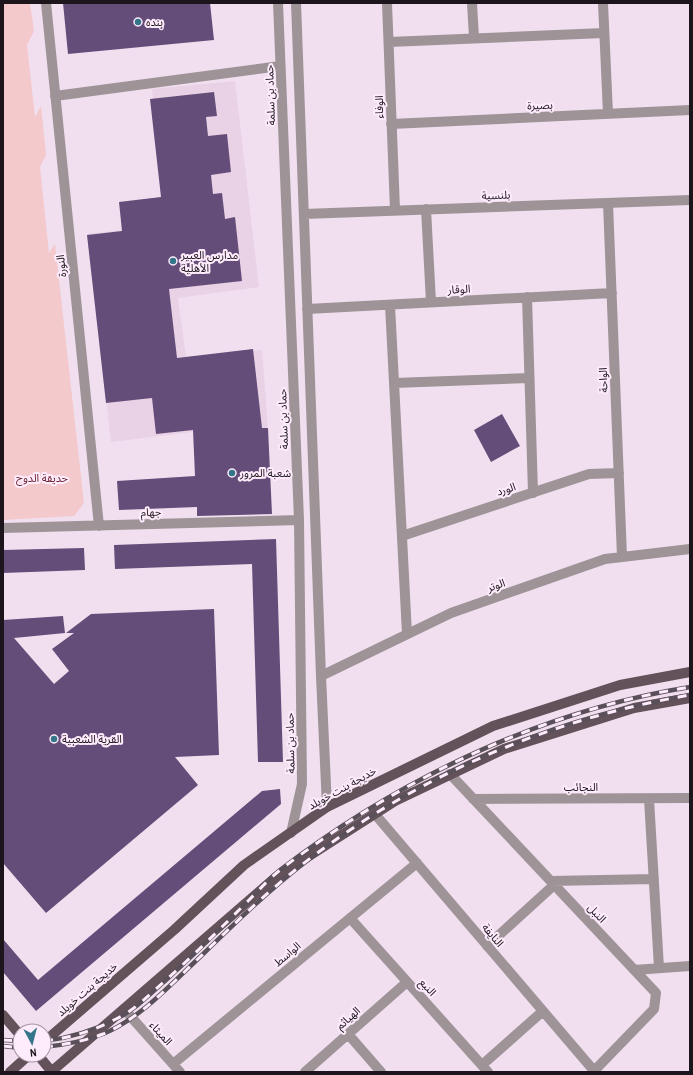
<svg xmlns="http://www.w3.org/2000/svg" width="693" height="1075" viewBox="0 0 693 1075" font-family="'Archivo Narrow','Noto Sans Arabic',sans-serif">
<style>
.built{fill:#e9d1e6}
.green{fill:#f3c9cc}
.building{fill:#654d7a}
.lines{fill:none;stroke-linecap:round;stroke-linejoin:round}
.minor{stroke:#9e9498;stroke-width:10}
.major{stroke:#635259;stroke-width:10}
.rail-casing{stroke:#5a5059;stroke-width:4.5}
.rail{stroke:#feecfc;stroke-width:3;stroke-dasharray:9;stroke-linecap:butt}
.poi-dot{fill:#357589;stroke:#feecfc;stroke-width:1.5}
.labels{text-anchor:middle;stroke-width:4;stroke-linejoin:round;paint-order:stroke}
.poi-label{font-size:11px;fill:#1c161c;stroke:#feecfc;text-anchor:start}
.street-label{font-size:11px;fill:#1c161c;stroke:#feecfc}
.park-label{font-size:11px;fill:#6d2330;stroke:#feecfc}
</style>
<rect width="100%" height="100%" fill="#f1dfef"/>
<path class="built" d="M235,81L259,287L178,298L186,357L262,350L268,428L193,432L111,442L87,234L124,230L120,202L163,197L152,89Z"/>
<path class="green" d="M3,3H30L34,31L27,45L35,117L41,106L46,155L40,167L49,253L55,244L84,503L74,516L3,520Z"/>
<path class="building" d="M63,3H210L214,40L68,54Z
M214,92L217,116L206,117L208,136L227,134L231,172L211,175L213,194L222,193L225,219L235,217L242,281L169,289L177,358L253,349L262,428H268L272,514L197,516V507L119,510L117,481L195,476L193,430L156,434L152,398L106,403L87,235L122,231L119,202L161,197L150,99Z
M502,414L520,446L491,462L474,430Z
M276,539L283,762H258L252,564L115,569L114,545Z
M84,548L85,570L3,573V550Z
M214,609L219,755L175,757L198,785L46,913L3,863V620L63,616L65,633L14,638L54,684L69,671L52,649L74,633H66L91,614Z
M280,789L281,804L36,1011L3,972V939L38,980L262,791Z"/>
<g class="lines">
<path class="minor" d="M46,3L99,526
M278,3L299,520L302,784L291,833
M296,3L321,676L327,807
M387,3L395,210
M472,3L474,38
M603,3L608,114
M389,42L604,33
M55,96L280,66
M391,124L690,110
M608,203L622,557
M426,209L431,302
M304,214L690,200
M527,297L533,493
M390,305L407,634
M307,309L612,293
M394,383L529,378
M3,528L299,520
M402,536L589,474L619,473
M321,676L451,613L605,559L690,549
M450,774L656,993L654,1009L594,1071
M473,799L690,798
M649,799L659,968
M374,813L595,1072
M551,881L654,879
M350,918L488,1072
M487,946L554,885
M634,970L690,966
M124,1009L180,1072
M348,1034L381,1072
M173,1064L417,863
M482,1065L543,1011
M305,1072L407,982"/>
<path class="major" d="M3,1015L20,1035
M44,1042L174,930L244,865L327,807L493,726L620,685L690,672
M38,1055L52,1072
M10,1072L29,1055
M51,1072L276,877L395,801L504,749L634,708L690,698"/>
<g class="rail-casing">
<path id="rail" d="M3,1040L20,1041
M44,1041C70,1038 93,1031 116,1019C135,1010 150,994 166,980C194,955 221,928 248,901C258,891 269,879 280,870C399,779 541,711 690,687
M3,1046L20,1048
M44,1047C63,1045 85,1041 103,1034C141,1018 170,985 200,957C236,922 272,887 312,857C423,773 554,718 690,695"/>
</g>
<use href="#rail" class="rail"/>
</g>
<g class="poi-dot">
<circle cx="138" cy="22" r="4"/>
<circle cx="173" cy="261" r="4"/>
<circle cx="232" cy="473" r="4"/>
<circle cx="54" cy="739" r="4"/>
</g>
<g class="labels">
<g class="poi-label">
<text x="146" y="26">بنده</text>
<text x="181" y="259">مدارس العبير<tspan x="181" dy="13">الأهلية</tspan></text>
<text x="240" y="477">شعبة المرور</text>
<text x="62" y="743">القرية الشعبية</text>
</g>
<g class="street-label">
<text transform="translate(270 95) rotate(-92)" y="4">حماد بن سلمة</text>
<text transform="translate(540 105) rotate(-2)" y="4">بصيرة</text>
<text transform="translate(379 107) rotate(-91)" y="4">الوفاء</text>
<text transform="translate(496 195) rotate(-2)" y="4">بلنسية</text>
<text transform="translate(61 266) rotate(-96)" y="4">النورة</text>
<text transform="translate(459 289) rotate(-3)" y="4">الوقار</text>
<text transform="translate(603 380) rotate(-92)" y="4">الواحة</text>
<text transform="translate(283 419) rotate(-92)" y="4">حماد بن سلمة</text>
<text transform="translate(506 489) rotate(-18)" y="4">الورد</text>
<text transform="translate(151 512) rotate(-2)" y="4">جهام</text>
<text transform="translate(496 585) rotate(-19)" y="4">الوتر</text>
<text transform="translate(290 743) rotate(-91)" y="4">حماد بن سلمة</text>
<text x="581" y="791">النجائب</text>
<text transform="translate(342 788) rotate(-29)" y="4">خديجة بنت خويلد</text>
<text transform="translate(597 913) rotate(47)" y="4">النبل</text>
<text transform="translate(493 935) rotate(50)" y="4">النايفة</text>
<text transform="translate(287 954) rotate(-40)" y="4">الواسط</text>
<text transform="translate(428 987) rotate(48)" y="4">النبع</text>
<text transform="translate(87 989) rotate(-41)" y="4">خديجة بنت خويلد</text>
<text transform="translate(348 1018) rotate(-42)" y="4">الهياثم</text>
<text transform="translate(161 1033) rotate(48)" y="4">الميثاء</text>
</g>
<g class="park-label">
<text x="42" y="482">حديقة الدوح</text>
</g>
</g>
<rect width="693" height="1075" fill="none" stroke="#1c161c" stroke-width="8"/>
<g transform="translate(32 1043) rotate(173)"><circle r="19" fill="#feecfc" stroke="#a496a2"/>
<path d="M0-3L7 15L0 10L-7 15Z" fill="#357589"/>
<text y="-6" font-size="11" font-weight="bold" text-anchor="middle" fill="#1c161c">N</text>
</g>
</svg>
